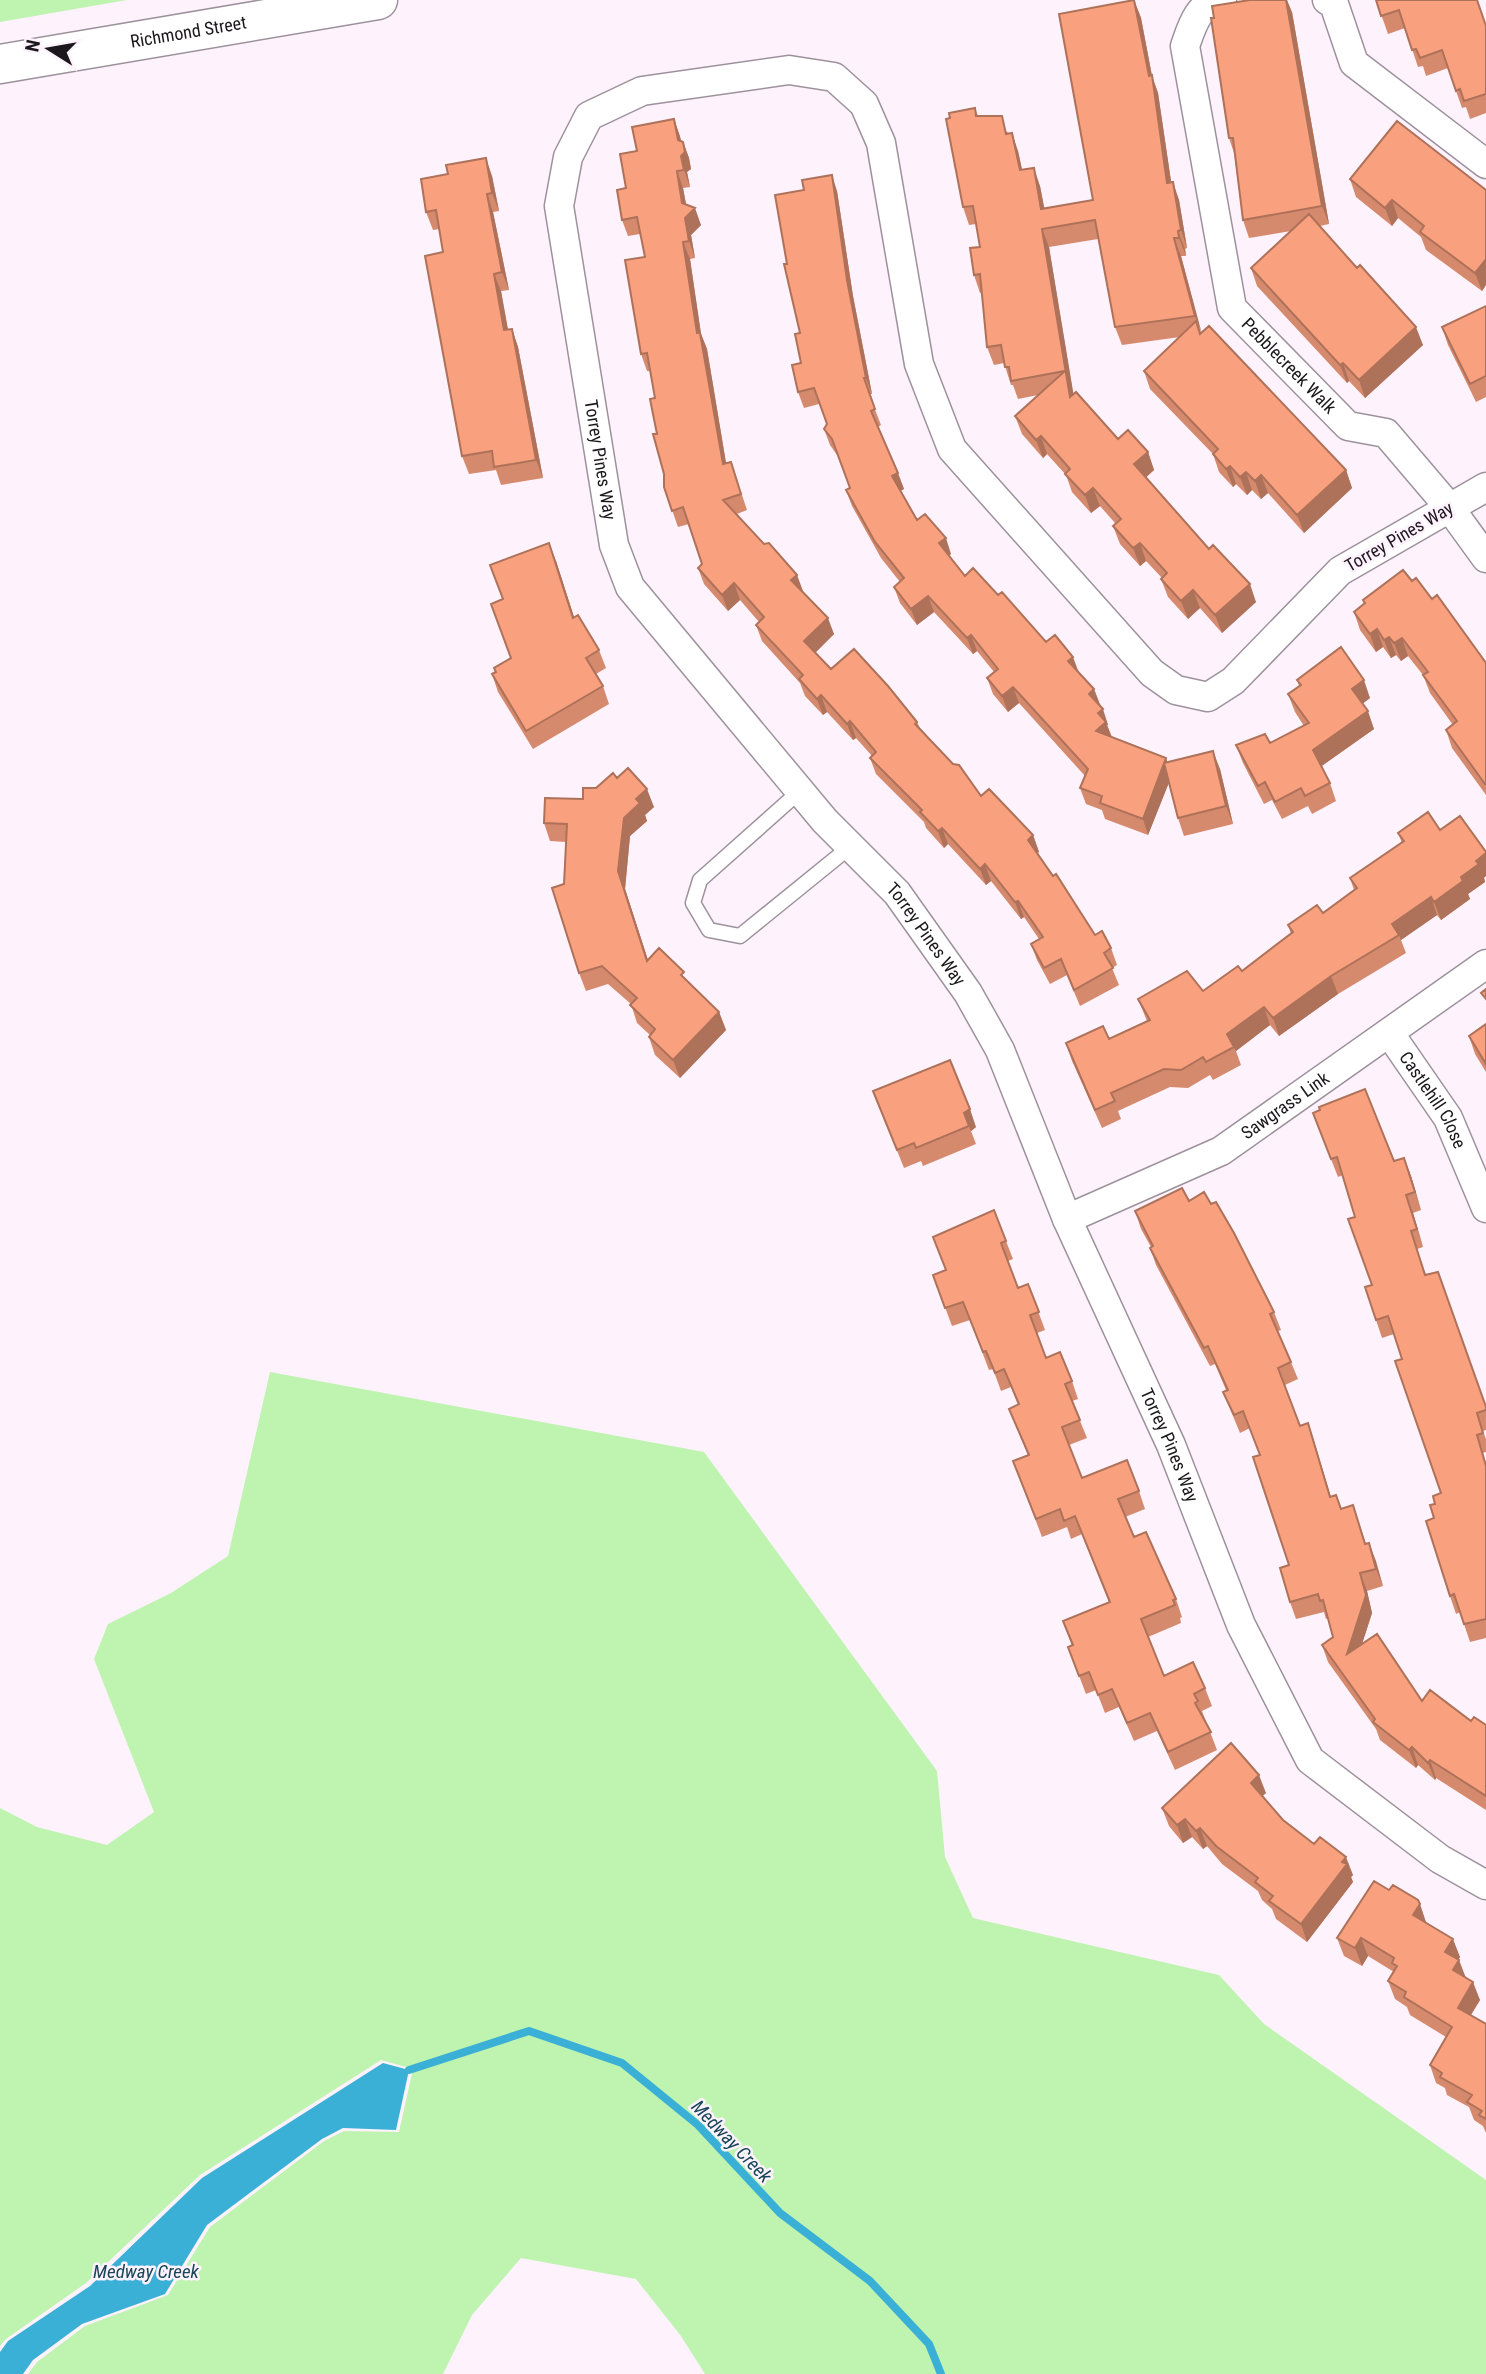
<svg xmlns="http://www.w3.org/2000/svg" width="1486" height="2374" viewBox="0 0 1486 2374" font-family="'Roboto Condensed',sans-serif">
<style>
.green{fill:#bef3b0}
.water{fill:#3bb0d6}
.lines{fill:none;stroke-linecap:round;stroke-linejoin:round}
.stream{stroke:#3bb0d6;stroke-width:8}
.lane-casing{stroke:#9d929c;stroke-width:17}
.street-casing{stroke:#9d929c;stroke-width:31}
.primary-casing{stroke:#9d929c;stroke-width:41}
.lane{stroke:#fff;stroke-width:14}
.street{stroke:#fff;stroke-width:28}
.primary{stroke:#fff;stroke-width:38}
.wall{fill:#d68a6d}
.shaded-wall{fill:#ae7159}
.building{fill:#f9a17f;stroke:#ae7159;stroke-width:2}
.labels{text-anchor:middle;stroke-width:5;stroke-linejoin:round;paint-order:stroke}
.street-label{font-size:18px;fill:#1b171b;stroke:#fef2fd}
.water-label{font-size:19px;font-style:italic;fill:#164657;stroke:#fef2fd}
</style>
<rect width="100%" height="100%" fill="#fef2fd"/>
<path class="green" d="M0,0H127L0,22Z
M270,1372L704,1452L937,1771L945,1857L973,1918L1219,1975L1264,2024L1486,2180V2374H705L681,2336L636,2279L521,2258L472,2315L443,2374H28L37,2362L85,2326L168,2295L210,2227L324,2141L344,2131L399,2132L413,2069L381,2060L200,2175L86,2283L6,2339L0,2346V1808L37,1827L107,1845L154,1812L94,1659L108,1624L171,1593L228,1556Z"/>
<path class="water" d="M383,2063L409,2070L396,2130L343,2128L322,2139L207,2225L165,2294L82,2324L33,2360L23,2374H0V2352L8,2341L90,2286L202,2178Z"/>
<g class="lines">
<path class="stream" d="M409,2070L529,2031L622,2063L698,2125L780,2213L870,2281L929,2344L941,2374"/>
<g class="lane-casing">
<path id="lane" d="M800,791L700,880L693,903L709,930L740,936L851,846"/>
</g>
<g class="street-casing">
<g id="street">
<path id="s1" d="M1222,0C1198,3 1192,26 1185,46L1232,308L1348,426L1386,433L1449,507L1486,558"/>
<path d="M1327,0L1334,4L1354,63L1486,164"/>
<path id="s2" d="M1486,487L1340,571L1233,681L1208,697L1176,690L1152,673L952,449L919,364L881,143L864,104L834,77L789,70L642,91L589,116L568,157L559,206L614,545L630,587L825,821L897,893L968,993L1000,1050L1067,1219L1171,1445L1241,1625L1310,1760L1440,1859L1486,1885"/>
<path id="s3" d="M1390,1034L1448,1118L1486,1208"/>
<path id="s4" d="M1067,1219L1221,1151L1486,964"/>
</g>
</g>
<g class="primary-casing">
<g id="primary">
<path id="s5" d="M0,64L378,0"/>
</g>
</g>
<use href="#lane" class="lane"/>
<use href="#street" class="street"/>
<use href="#primary" class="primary"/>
</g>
<path class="wall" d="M1134,0L1141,18L1152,76L1158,93L1171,182L1179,200L1187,248L1185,249L1186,256H1181L1201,333L1346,470L1352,488L1304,533L1268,493L1261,499L1252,490L1247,495L1236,484L1233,487L1219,472L1213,454L1150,389L1144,371L1180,337L1122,345L1115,327L1098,239L1049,247L1073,394L1118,439L1148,452L1154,470L1146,477L1256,602L1222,633L1200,608L1188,619L1168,597L1161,579L1162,578L1146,561L1140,566L1120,544L1113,526L1116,524L1100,506L1091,513L1072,492L1066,475L1047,454L1043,458L1022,434L1015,416L1038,395L1018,399L1013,385H1011L1004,363L994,365L987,347L982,293H980L974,275L980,247L976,224L969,225L963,207L950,118L975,108L978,116L1009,133L1018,151L1022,170L1040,186L1044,208L1093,200Z
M1376,0L1486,26V113L1470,119L1466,107L1462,108L1448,68L1426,76L1423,66L1418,67L1405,28L1388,34Z
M1292,12L1329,224L1320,226L1423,345L1365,398L1349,381L1347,383L1257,286L1251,268L1291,231L1249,238L1243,220L1234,153L1229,138Z
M674,119L681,141L683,142L689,158L691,169L687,172L690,187L683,188L686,204L701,225L691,235L695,258L690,259L701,334L707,349L726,463L731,462L747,510L737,514L764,544L797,575L802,592L834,634L815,653L831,669L917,722L920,728L981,796L1033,835L1039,852L1037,853L1095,935L1111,948L1117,965L1112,968L1119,985L1080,1006L1067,975L1050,984L1037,960L1031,944L1039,939L1024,917L1021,919L991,881L986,885L948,844L944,848L926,828L924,822L876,774L870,758L872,756L856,738L853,740L827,712L823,715L805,696L800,683L762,641L756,625L759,622L740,600L728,611L704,584L698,568L702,564L689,524L678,527L664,487V474L657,434L655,398L650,371H647L641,354L645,257L640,234L628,236L622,220L626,188L637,151Z
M492,176L499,211L493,212L509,290L501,291L508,329H512L518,347L543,478L501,485L496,470L469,474L462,456L443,252L439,229L433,230L426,212Z
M1350,179L1486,190V285L1482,291L1426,250L1421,237L1398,218L1392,226L1356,197Z
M837,191L853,296L872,394H869L881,425L878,427L904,489L900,491L917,520L951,554L949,555L965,576L998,595L1079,673L1094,689L1108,725H1107L1112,737L1167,762L1220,769L1233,824L1184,836L1178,818L1169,782L1148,835L1105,819L1102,810L1086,804L1080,788L1085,776L1019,703L1008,712L993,694L987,678L994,672L977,651L973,654L934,612L917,625L900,603L894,587L900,582L881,558L852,506L846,490L850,488L837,455L830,445L824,429L827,424L819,404L804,408L798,392L801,363L800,333L787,264Z
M1486,306V397L1476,402L1448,345L1442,327Z
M556,561L574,617L599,650L606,668L596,674L603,686L609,704L533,749L498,692L492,674L495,672L494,668L511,658Z
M1412,581L1432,599L1486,663V795L1452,748L1446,730L1453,725L1430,693L1423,675L1408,656L1401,661L1396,655L1391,658L1383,647L1376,652L1360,630L1354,612L1364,604L1363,600Z
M1297,680L1370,698L1362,704L1374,729L1321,766L1330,783L1336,801L1312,814L1308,806L1282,819L1272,800L1264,804L1243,763L1236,745L1270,743L1304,726L1295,712L1288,694L1299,686Z
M617,778L654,807L645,815L647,821L630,836L625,889L648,960L687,982L719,1012L726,1030L680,1078L655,1055L649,1037L650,1035L637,1023L631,1004L608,984L586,991L579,973L564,884L566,842L550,841L544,823L583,799L596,788Z
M1440,830L1484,878L1485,882L1468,894L1470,899L1441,920L1437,915L1401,940L1406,953L1338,994L1279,1036L1270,1025L1236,1051L1241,1065L1213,1080L1210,1075L1188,1088L1170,1087L1118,1111L1121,1119L1102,1128L1072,1061L1066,1043L1109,1039L1147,1021L1138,999L1203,991L1242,971L1291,934L1288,925L1323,913L1354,890L1350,878L1402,843L1398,833Z
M1486,1024V1072L1475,1054L1469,1036Z
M873,1091L976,1127L971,1131L976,1144L923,1166L921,1161L904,1168Z
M1313,1113L1394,1161L1404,1158L1411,1176L1421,1210L1413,1213L1423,1247L1417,1249L1426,1275L1486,1406V1430L1483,1431L1486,1439V1452L1483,1453L1486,1463V1638L1470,1642L1460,1612L1456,1614L1450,1596L1434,1518L1435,1504L1441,1493L1394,1334L1382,1338L1376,1320L1372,1285L1355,1217L1343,1175L1338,1177Z
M1189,1201L1274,1312L1281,1330L1278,1331L1298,1379L1285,1385L1300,1426L1308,1423L1331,1497L1336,1495L1341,1509L1353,1505L1366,1544L1369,1543L1383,1586L1367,1591L1372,1613L1362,1644L1422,1701L1471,1721L1486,1725V1810L1436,1778L1435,1780L1418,1765L1416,1768L1380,1740L1376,1729L1328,1662L1322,1645L1333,1637L1328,1618L1326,1619L1324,1612L1296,1619L1290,1602L1289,1565L1260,1455L1250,1428L1240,1433L1223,1392L1226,1390L1215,1364L1210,1366L1156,1265L1150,1248L1151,1247L1141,1229L1135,1211Z
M994,1210L1013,1259L1008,1261L1018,1288L1028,1284L1045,1330L1037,1333L1046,1358L1072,1381L1078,1399L1072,1401L1087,1438L1069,1445L1082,1478L1139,1491L1145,1509L1125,1517L1134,1537L1176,1599L1182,1617L1180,1618L1181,1623L1148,1637L1164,1676L1205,1688L1212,1706L1202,1711L1217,1750L1175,1770L1157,1731L1134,1741L1119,1707L1105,1713L1096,1690L1086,1694L1068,1647L1072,1646L1063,1621L1109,1602L1082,1534L1071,1539L1067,1527L1042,1537L1013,1461L1028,1455L1009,1409L1018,1405L1011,1387L1001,1391L993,1369L989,1370L970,1320L952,1326L933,1275L946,1270Z
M1266,1793L1262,1796L1283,1820L1353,1875L1351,1877L1353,1882L1307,1942L1276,1919L1272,1909L1262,1900L1258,1891L1222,1864L1207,1846L1203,1849L1192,1837L1183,1843L1169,1826L1162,1808Z
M1389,1890L1426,1922L1460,1957L1458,1960L1465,1977L1480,2000L1471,2015L1486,2024V2133L1483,2126L1474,2120L1469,2107L1447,2095L1445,2088L1436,2083L1430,2065L1446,2037L1410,2015L1407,2007L1395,1999L1388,1981L1394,1972L1368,1956L1362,1966L1344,1956L1337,1938Z"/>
<path class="shaded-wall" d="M1134,0L1141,18L1152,76L1158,93L1174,201L1167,183Z
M1286,0H1287L1292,12L1329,224L1322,206Z
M674,119L680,136L684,153L683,142L689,158L691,169L687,172L690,187L684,170Z
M1012,133L1018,151L1026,188L1020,170Z
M486,158L492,176L499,211L492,193Z
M1034,168L1040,186L1048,227L1041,209Z
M677,171L683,188L688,215L695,208L701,225L691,235L695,258L689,241Z
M832,175L837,191L853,296L872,394L866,378L847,280Z
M1173,182L1179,200L1187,248L1181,230Z
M487,194L493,212L509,290L502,272Z
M1392,200L1398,218L1392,226L1385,208Z
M1042,229L1049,247L1077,415L1070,397Z
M1178,231L1185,249L1186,256L1179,238Z
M1174,238L1181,256L1202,334L1195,316Z
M683,242L690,259L701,334L707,349L729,481L723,464L697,333Z
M1486,259V285L1482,291L1475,273Z
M494,274L501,291L511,348L504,330Z
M1416,327L1423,345L1365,398L1359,380Z
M512,329L518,347L543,478L536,460Z
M1343,363L1349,381L1347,383L1340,365Z
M1041,436L1047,454L1043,458L1036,440Z
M1148,452L1154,470L1141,482L1134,464Z
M1230,466L1236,484L1233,487L1226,469Z
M1346,470L1352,488L1304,533L1297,515Z
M1246,472L1252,490L1247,495L1240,477Z
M898,473L904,489L898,492L892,476Z
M1261,475L1268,493L1261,499L1255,481Z
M1093,488L1100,506L1091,513L1085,495Z
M946,538L951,554L945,559L939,543Z
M549,543L556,561L580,636L573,618Z
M1140,543L1146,561L1140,566L1133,548Z
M797,575L803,591L797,597L791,580Z
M734,583L740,600L728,611L722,595Z
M1250,584L1256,602L1222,633L1215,615Z
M1193,590L1200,608L1188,619L1181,601Z
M928,596L934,612L917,625L911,609Z
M828,618L834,634L810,658L804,641Z
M1377,629L1383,647L1376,652L1370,634Z
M971,635L977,651L973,654L967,638Z
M1389,637L1396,655L1391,658L1384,640Z
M1402,638L1408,656L1401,661L1394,643Z
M1073,657L1079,673L1068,661Z
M1364,680L1370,698L1358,707L1352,689Z
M1013,687L1019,703L1008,712L1002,696Z
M1094,689L1100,705L1089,694Z
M821,695L827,712L823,715L817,699Z
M1103,709L1108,725H1107L1112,738L1096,731L1098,713Z
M1368,711L1374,729L1319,768L1313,750Z
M850,721L856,738L853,740L847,724Z
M1213,751L1220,769L1233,824L1226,806Z
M1166,758L1172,775L1148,835L1143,819Z
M647,789L654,807L645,815L647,821L630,836L625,889L654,979L618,871L624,818L636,799Z
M942,828L948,844L944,848L938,831Z
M1033,835L1039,852L1034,856L1028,840Z
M1486,853V876L1484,878L1485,882L1468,894L1470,899L1441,920L1434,902L1476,861Z
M985,864L991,881L986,885L980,869Z
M1431,897L1437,915L1401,940L1399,935L1392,924Z
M1018,901L1024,917L1021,919L1015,902Z
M1331,976L1338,994L1279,1036L1273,1018Z
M1264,1007L1270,1025L1236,1051L1227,1034Z
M719,1012L726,1030L680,1078L673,1060Z
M970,1109L976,1127L971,1131L964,1113Z
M1404,1158L1411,1176L1421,1210L1415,1192Z
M1406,1195L1413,1213L1423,1247L1417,1229Z
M1308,1423L1314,1441L1336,1515L1330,1497Z
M1369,1543L1376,1561L1383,1586L1376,1569Z
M1360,1573L1367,1591L1372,1613L1353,1672L1347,1654Z
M1412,1747L1418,1765L1416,1768L1409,1750Z
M1430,1760L1436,1778L1435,1780L1428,1763Z
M1259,1775L1266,1793L1257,1801L1251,1783Z
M1185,1819L1192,1837L1183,1843L1177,1825Z
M1200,1828L1207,1846L1203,1849L1196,1831Z
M1346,1857L1353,1875L1351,1877L1353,1882L1307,1942L1301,1924Z
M1420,1904L1426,1922L1420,1933L1413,1915Z
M1361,1938L1368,1956L1362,1966L1355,1948Z
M1453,1939L1460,1957L1452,1970L1445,1952Z
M1459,1960L1466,1978L1453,1970Z
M1473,1982L1480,2000L1464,2026L1458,2008Z"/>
<path class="building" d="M1134,0L1149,76L1152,75L1167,183L1173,182L1181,230L1178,231L1179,238H1174L1195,316L1115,327L1095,220L1042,229L1070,397L1076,392L1118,439L1128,430L1148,452L1134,464L1209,549L1213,545L1250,584L1215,615L1193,590L1181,601L1161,579L1167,573L1140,543L1133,548L1113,526L1121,519L1093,488L1085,495L1065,474L1070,469L1041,436L1036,440L1015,416L1065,371L1011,381L1009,367H1005L1001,345L987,347L980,274L974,275L970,248L980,247L973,206L963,207L946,119L950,118L949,113L975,108L976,116H1002L1006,134L1012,133L1020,170L1034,168L1041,209L1093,200L1059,14Z
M1250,0H1286L1322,206L1243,220L1233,138H1229L1211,18H1214L1212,6Z
M1376,0H1477L1486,26V94L1464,101L1460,89L1456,91L1442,50L1420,58L1416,49L1412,50L1399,10L1381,16Z
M674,119L678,140L683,142L685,152L681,156L684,170L677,171L682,203L695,208L685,218L689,241L683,242L697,333H700L723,464L731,462L741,494L723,500L764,544L769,543L797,575L791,580L828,618L804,641L831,669L854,649L888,686L917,722L915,724L953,764L959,765L981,796L989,789L1033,835L1028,840L1053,876L1056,874L1095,935L1102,931L1111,948L1104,953L1113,968L1074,990L1061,959L1044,968L1031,944L1043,937L1018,901L1015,902L985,864L980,869L942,828L938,831L920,812L922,810L870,758L876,752L850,721L847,724L821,695L817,699L799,679L803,675L756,625L764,617L734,583L722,595L698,568L702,564L683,507L672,511L664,487V474L653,434H657L650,399L655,398L647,353L641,354L625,260L645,257L637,217L622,220L617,190L626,188L620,154L637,151L632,127Z
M1397,121L1486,190V259L1475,273L1420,232L1424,226L1392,200L1385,208L1350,179Z
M486,158L492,193L487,194L502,272L494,274L504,330L512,329L536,460L494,467L492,451L462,456L425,256L443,252L436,210L426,212L421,179L448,174L446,165Z
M832,175L847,280L866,378H864L875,409L871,411L898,473L892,476L917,520L925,514L946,538L939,543L965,576L973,568L998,595L1002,592L1046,642L1055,635L1073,657L1068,661L1094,689L1089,694L1103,709L1098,713L1106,722L1096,731L1166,758L1143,819L1100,803L1102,796L1080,788L1088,769L1013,687L1002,696L987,678L998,669L971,635L967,638L928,596L911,609L894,587L904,578L875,542L846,490L850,488L832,439L824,429L827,424L814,388L798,392L792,365L801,363L795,334L800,333L784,264H787L775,195L804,190L802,180Z
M1309,214L1357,268L1360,265L1416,327L1359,380L1343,363L1340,365L1251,268Z
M1486,306V376L1470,384L1442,327Z
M1196,321L1200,334L1209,326L1346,470L1297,515L1261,475L1255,481L1246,472L1240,477L1230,466L1226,469L1213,454L1218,449L1144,371Z
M549,543L573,618L578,615L599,650L586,658L603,686L526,731L492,674L496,672L494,668L511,658L491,604L503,599L490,565Z
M1403,570L1412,581L1416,578L1432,599L1437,595L1486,663V783L1485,784L1446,730L1457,721L1423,675L1428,672L1402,638L1394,643L1389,637L1384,640L1377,629L1370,634L1354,612L1365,603L1363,600Z
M1341,647L1364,680L1352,689L1368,711L1313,750L1330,783L1305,796L1301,788L1275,802L1265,782L1258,786L1236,745L1265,734L1270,743L1309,723L1288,694L1301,685L1297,680Z
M1213,751L1226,806L1178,818L1164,763Z
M628,768L647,789L636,799L640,803L624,818L618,871L647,961L659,948L684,972L681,975L719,1012L673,1060L649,1037L655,1029L630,1005L637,998L602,966L579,973L552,888L564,884L567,824L544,823L545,798L583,799V788H596L613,773L617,778Z
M1428,812L1440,830L1460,816L1486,852V853L1476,861L1479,864L1461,877L1463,881L1434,902L1431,897L1392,924L1399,935L1331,976L1273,1018L1264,1007L1227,1034L1234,1047L1206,1062L1203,1057L1181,1070L1164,1069L1111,1093L1115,1101L1095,1110L1066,1043L1103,1026L1109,1039L1150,1020L1138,999L1187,971L1203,991L1238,966L1242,971L1293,932L1288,925L1317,905L1323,913L1357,888L1350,878L1404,841L1398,833Z
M1486,989V999L1481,993Z
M1486,1024V1064L1469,1036Z
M950,1060L970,1109L964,1113L969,1126L916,1148L914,1143L897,1150L873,1091Z
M1365,1089L1394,1161L1404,1158L1415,1192L1406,1195L1417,1229L1411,1231L1425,1275L1438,1272L1486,1407V1410L1477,1413L1483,1433L1477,1435L1486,1466V1619L1464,1624L1454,1594L1450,1596L1426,1521L1434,1518L1430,1505L1435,1504L1433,1496L1441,1493L1395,1361L1402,1359L1388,1316L1376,1320L1365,1287L1372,1285L1348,1219L1355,1217L1337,1157L1331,1159L1313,1113L1320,1110L1319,1107Z
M1182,1188L1189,1201L1204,1192L1211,1204L1216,1202L1234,1233L1274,1312L1270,1314L1291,1362L1278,1368L1300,1426L1308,1423L1330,1497L1336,1495L1341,1509L1353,1505L1365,1544L1369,1543L1376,1569L1360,1573L1366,1595L1347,1654L1377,1634L1422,1701L1430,1690L1471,1721L1474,1717L1486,1725V1796L1430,1760L1428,1763L1412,1747L1409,1750L1373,1722L1375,1719L1322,1645L1333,1637L1323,1600L1320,1601L1318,1594L1290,1602L1280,1568L1289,1565L1253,1457L1260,1455L1243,1411L1234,1415L1223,1392L1228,1390L1208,1346L1204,1348L1150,1248L1153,1246L1135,1211Z
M994,1210L1006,1241L1001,1243L1018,1288L1028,1284L1039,1312L1030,1315L1046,1358L1060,1352L1072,1381L1065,1384L1080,1420L1062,1427L1082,1478L1127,1460L1139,1491L1118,1499L1134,1537L1146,1532L1176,1599L1173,1600L1175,1605L1141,1619L1164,1676L1193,1662L1205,1688L1194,1694L1198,1701L1195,1703L1211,1732L1168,1752L1150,1713L1127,1723L1112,1689L1098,1695L1089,1672L1079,1676L1068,1647L1073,1645L1063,1621L1110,1602L1075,1516L1064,1521L1060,1509L1036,1519L1013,1461L1029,1455L1009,1409L1019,1404L1004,1369L995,1373L986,1351L983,1352L963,1302L945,1308L933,1275L946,1270L933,1237Z
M1231,1743L1259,1775L1251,1783L1283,1820L1314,1844L1320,1837L1346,1857L1342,1862L1347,1864L1301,1924L1269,1901L1273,1896L1255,1882L1258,1878L1216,1846L1200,1828L1196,1831L1185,1819L1177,1825L1162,1808Z
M1374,1881L1389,1890L1393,1885L1418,1900L1420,1904L1413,1915L1453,1939L1445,1952L1459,1960L1453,1970L1473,1982L1458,2008L1486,2024V2119L1479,2115L1482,2111L1467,2102L1472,2095L1440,2077L1442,2073L1430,2065L1452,2027L1404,1997L1406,1992L1388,1981L1397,1966L1392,1963L1394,1958L1361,1938L1355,1948L1337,1938Z"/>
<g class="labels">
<g class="street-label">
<text dy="6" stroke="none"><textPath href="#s5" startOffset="191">Richmond Street</textPath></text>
<text dy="6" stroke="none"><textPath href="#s1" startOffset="410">Pebblecreek Walk</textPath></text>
<text dy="6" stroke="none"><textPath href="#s2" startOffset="1718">Torrey Pines Way</textPath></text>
<text transform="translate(1399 537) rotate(-30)" y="6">Torrey Pines Way</text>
<text dy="6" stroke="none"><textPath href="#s2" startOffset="2306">Torrey Pines Way</textPath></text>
<text dy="6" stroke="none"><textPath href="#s3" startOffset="79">Castlehill Close</textPath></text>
<text dy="6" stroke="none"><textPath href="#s4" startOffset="247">Sawgrass Link</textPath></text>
<text dy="6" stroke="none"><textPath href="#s2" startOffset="2874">Torrey Pines Way</textPath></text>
</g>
<g class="water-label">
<text transform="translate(732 2141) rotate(46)" y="7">Medway Creek</text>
<text x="146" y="2278">Medway Creek</text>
</g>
</g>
<g transform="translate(49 49) rotate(281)" stroke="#fef2fd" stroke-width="5" paint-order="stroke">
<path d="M0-5L12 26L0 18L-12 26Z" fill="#1b171b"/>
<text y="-10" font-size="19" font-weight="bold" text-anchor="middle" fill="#1b171b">N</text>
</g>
</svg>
